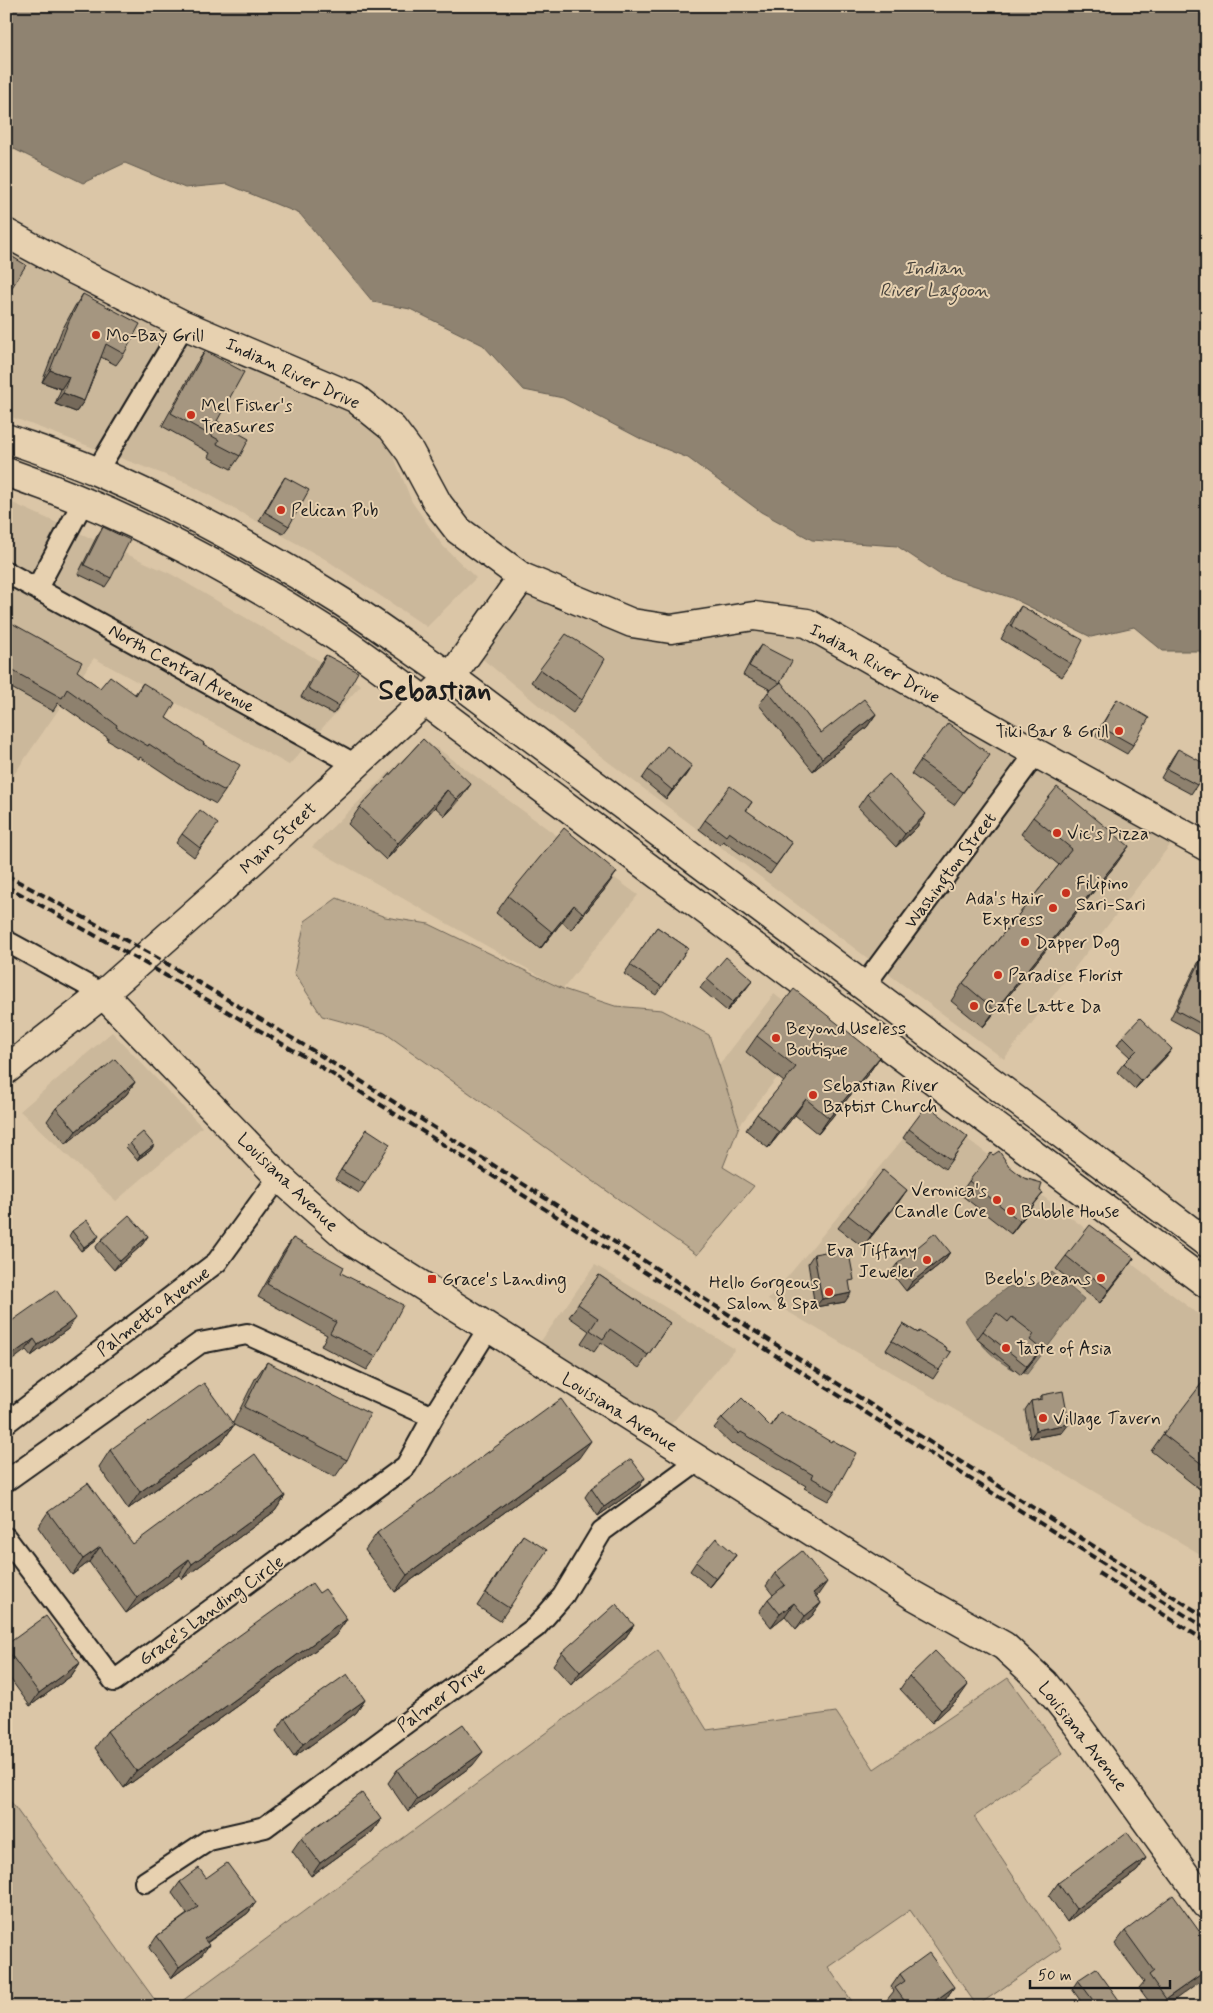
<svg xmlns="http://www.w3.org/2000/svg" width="1213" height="2013" viewBox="0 0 1213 2013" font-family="Mynerve,sans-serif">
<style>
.built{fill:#cbb89b}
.green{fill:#bbaa90;stroke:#6c6356}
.water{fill:#8f8371;stroke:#615a4f}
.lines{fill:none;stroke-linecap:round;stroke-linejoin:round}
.street-casing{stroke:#1c1c1c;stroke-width:24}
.secondary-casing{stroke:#1c1c1c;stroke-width:31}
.primary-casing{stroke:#1c1c1c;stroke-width:31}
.street{stroke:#e7d1b0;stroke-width:20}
.secondary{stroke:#e7d1b0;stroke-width:28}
.primary{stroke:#e7d1b0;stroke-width:28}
.rail{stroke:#1c1c1c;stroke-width:4;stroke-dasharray:8 4;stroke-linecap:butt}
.wall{fill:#8e816e;stroke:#1c1c1c}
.shaded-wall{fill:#74695a;stroke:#1c1c1c}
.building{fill:#a59680;stroke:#1c1c1c}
.poi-dot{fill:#c8321e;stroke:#e7d1b0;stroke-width:2}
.labels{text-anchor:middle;stroke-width:4;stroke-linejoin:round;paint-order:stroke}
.poi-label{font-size:18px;fill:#1c1c1c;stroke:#e7d1b0;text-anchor:start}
.street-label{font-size:18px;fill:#1c1c1c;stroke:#e7d1b0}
.water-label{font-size:19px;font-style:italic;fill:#44403a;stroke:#e7d1b0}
.town-label{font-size:28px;font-weight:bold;fill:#1c1c1c;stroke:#e7d1b0}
</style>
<rect width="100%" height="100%" fill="#dbc6a7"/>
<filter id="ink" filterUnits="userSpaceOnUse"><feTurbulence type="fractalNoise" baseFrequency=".02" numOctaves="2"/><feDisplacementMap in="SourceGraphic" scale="10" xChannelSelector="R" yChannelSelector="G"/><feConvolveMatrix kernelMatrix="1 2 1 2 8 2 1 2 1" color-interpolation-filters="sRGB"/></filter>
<g filter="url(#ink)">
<path class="built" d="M6,245L351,407L392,452L412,502L443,546L476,578L427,627L325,559L187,483L6,415Z
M6,500L171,574L361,685L289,765L94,658L6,786Z
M527,590L632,633L756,627L804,633L1021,756L870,960L594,751L479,656Z
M415,747L437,748L638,895L563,989L312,847Z
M1040,767L1174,840L1004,1059L887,973Z
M774,994L817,1027L739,1126L719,1065Z
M112,1032L202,1127L116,1201L20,1111Z
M928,1109L1207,1321V1558L768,1300Z
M595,1265L735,1349L666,1430L536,1348Z"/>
<path class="green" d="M337,898L385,917L429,924L563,989L615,1006L662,1010L709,1035L739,1126L723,1167L754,1186L697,1255L385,1033L322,1016L294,973L305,921Z
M658,1650L707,1730L836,1712L874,1769L1008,1678L1063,1753L974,1817L1061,1948L977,2006L910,1910L828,1967L856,2007H174Z
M6,1795L160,2007H6Z"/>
<path class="water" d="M6,6H1207V664L1200,651H1163L1134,627L1091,637L1012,598L939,574L897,546L812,540L761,512L688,458L643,440L563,398L524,390L483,345L410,309L373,302L300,214L227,184L185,188L125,163L83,183L6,145Z
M1052,1272L1084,1299L1027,1374C1000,1368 978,1343 965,1320L1009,1286C1026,1291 1040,1285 1052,1272Z"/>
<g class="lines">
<g class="street-casing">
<path id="street" d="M97,471L184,325
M6,572L356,765
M37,588L83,502
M6,941L103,994
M864,986L1036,753
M6,1423L217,1262L270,1189L281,1179
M6,1481L200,1343L247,1334L433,1417
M6,1538L114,1681L406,1466L433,1417L488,1329
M145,1882L209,1840L265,1827L536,1627L563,1596L602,1531L698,1461"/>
</g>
<g class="secondary-casing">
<path id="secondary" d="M6,233L74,270L184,325L355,398L392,428L410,452L438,504L458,530L522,577L632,623L671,629L754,616L807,623L1036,753L1207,847
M103,994L281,1179L350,1240L911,1594L1004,1646L1044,1683L1076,1723L1207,1905
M6,1070L103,994L223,888L451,677L522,577"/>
</g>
<g class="primary-casing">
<path id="primary" d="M6,438C37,449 68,459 98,472C182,508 264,553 342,602C379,626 414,652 451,677L1207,1243
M6,472C120,511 231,569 332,634C364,655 394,678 425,701L1207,1284"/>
</g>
<use href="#street" class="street"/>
<use href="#secondary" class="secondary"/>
<use href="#primary" class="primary"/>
<path class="rail" d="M6,875L149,953L312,1050L1207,1618
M6,886L141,961L310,1060L1207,1629
M1098,1573L1207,1642"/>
</g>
<path class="wall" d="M83,294L124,354L116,365L101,357L84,401L76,412L55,404L61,389L42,382L61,332L75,306Z
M205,351L217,421L240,456L231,469L208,457L210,453L162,426L196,364Z
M285,477L289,526L283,534L259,521L279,486Z
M103,527L111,578L105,587L78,574L97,536Z
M1021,606L1071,664L1062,677L1001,639L1012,619Z
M6,620L100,688L135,694L143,683L166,718L203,744L225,791L216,804L179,783L140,757L139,759L107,740L108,738L58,703L53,711L6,685Z
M761,645L780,683L821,733L876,714L867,727L813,771L759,705L768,692L771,690L743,675L755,653Z
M326,655L339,706L333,714L301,697L320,663Z
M540,669L582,700L573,713L531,682Z
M1117,699L1133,745L1127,754L1095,736Z
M423,739L459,801L445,816L435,807L386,860L348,824L360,807Z
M1178,749L1197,785L1191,794L1161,778L1172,758Z
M920,761L981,768L954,805L911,774Z
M648,770L686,775L666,799L642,779Z
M867,794L917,827L896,847L858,807Z
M752,802L746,811L792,843L770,874L723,841L720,845L699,829L705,820Z
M1033,817L1117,863L983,1027L951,1001L963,983L1059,865L1021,834Z
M212,833L194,857L176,843L182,834Z
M605,889L571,930L562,922L540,949L496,913L508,896Z
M657,927L688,948L656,995L624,974Z
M1204,954L1207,956V1028L1201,1036L1170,1019L1198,963Z
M707,979L746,989L727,1011L700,988Z
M757,1036L880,1057L868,1074L818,1134L795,1115L768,1148L746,1130L757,1114L784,1082L746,1052Z
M1123,1036L1166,1057L1135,1089L1117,1072L1124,1063L1130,1057L1117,1045Z
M135,1082L126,1095L66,1144L47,1121L56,1108Z
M367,1129L365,1184L359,1193L335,1179Z
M909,1129L968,1137L945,1169L903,1138Z
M130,1143L151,1150L137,1160L126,1147Z
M969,1181L1033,1206L1011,1234L960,1194Z
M898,1203L863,1247L838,1228L848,1215Z
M72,1231L96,1240L81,1251L69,1236Z
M148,1236L142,1245L114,1270L95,1248L101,1240Z
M293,1238L341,1273L376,1357L367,1370L321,1346L327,1335L258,1297L284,1251Z
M950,1252L944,1261L906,1291L891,1272L897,1264Z
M814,1254L845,1302L815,1307L808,1263Z
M1066,1256L1134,1258L1100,1303L1056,1269Z
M599,1275L670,1323L639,1368L601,1342L594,1352L581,1343L589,1331L569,1317Z
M903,1324L946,1350L939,1370L933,1379L886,1350Z
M6,1325L68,1329L31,1356Z
M983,1331L1030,1340L1035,1358L1021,1375L977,1339Z
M267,1362L347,1460L335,1477L234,1425L222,1442L128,1509L99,1467L110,1450L233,1423L255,1379Z
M1207,1387V1495L1151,1451L1163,1434Z
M1042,1395L1062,1433L1030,1438L1025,1410L1031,1401L1038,1400Z
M780,1412L835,1491L828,1501L804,1488L806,1486L733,1443L732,1445L714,1428L722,1418L771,1426Z
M579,1458L395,1592L365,1550L377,1533Z
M645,1478L639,1487L598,1516L585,1497L591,1488Z
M285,1496L275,1511L182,1579L179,1575L126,1613L89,1562L72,1575L38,1527L48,1512L133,1544Z
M523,1535L509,1608L500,1621L477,1606Z
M736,1555L730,1563L710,1587L690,1571L696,1562Z
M775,1573L818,1595L816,1596L821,1603L812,1616L796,1629L785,1616L771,1627L759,1612L768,1599L773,1595L766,1586Z
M319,1593L347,1619L335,1636L124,1788L95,1748L107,1731Z
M634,1625L625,1638L571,1685L553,1665L562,1652Z
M6,1645L80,1663L71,1676L30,1706L6,1673Z
M909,1676L959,1698L932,1723L900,1689Z
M365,1700L356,1713L294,1757L276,1731L285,1718Z
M473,1765L408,1812L388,1783L397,1770Z
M381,1819L372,1832L311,1876L292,1851L301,1838Z
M1146,1858L1137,1871L1067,1922L1049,1896L1058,1883Z
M206,1878L256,1902L248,1913L207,1943L201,1956L171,1978L149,1948L157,1936L187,1914L172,1893L180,1882Z
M1125,1931L1207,1942L1165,2007H1153L1139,1988L1144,1982L1115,1944Z
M900,1974L954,1987L945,2000L935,2007H890L886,2001L894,1991L891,1987Z
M1078,1980L1124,2007H1085L1072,1989Z"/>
<path class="shaded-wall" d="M50,370L69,377L61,389L42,382Z
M63,393L84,401L76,412L55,404Z
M876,714L867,727L813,771L822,758Z
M692,766L686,775L666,799L672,790Z
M471,784L459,801L445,816L457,799Z
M447,790L435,807L386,860L398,843Z
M926,814L917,827L896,847L905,834Z
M1129,846L1117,863L983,1027L995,1010Z
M617,872L605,889L571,930L583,913Z
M574,905L562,922L540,949L552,932Z
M753,980L746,989L727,1011L733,1002Z
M1172,1049L1166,1057L1135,1089L1141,1081Z
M880,1057L868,1074L818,1134L829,1118Z
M135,1082L126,1095L66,1144L76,1131Z
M806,1099L795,1115L768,1148L779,1132Z
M154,1145L151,1150L137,1160L140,1156Z
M907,1190L898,1203L863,1247L872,1234Z
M1043,1193L1033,1206L1011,1234L1020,1221Z
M99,1236L96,1240L81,1251L84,1247Z
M148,1236L142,1245L114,1270L120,1261Z
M950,1252L944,1261L906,1291L912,1282Z
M1134,1258L1125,1271L1100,1303L1109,1290Z
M851,1293L845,1302L815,1307L822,1299Z
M76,1318L68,1329L31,1356L38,1345Z
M34,1339L26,1350L6,1365V1359Z
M1041,1349L1035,1358L1021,1375L1027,1366Z
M1069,1424L1062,1433L1030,1438L1036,1430Z
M234,1425L222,1442L128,1509L140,1492Z
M591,1441L579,1458L395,1592L407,1575Z
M645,1478L639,1487L598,1516L604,1507Z
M285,1496L275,1511L182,1579L192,1564Z
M100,1547L89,1562L72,1575L83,1559Z
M736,1555L730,1563L710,1587L716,1579Z
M189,1559L179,1575L126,1613L137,1598Z
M827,1582L818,1595L804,1606L813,1593Z
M794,1603L785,1616L771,1627L780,1614Z
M821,1603L812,1616L796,1629L805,1616Z
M347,1619L335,1636L124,1788L136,1771Z
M634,1625L625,1638L571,1685L580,1672Z
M80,1663L71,1676L30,1706L39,1693Z
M968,1685L959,1698L932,1723L941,1710Z
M365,1700L356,1713L294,1757L303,1744Z
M483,1752L473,1765L408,1812L417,1799Z
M381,1819L372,1832L311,1876L320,1863Z
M1146,1858L1137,1871L1067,1922L1076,1909Z
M256,1902L248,1913L196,1950L204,1939Z
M209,1945L201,1956L171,1978L179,1967Z
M1207,1970V1976L1165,2007H1161L1166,1999Z
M954,1987L945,2000L935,2007H929L932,2003Z"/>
<path class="building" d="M6,253L26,265L6,297Z
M83,294L140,324L124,354L106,344L84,401L63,393L69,377L50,370L69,321Z
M205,351L244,372L217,421L249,439L240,456L217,444L219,440L171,413Z
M285,477L309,490L289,526L265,512Z
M103,527L130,540L111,578L84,565Z
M1021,606L1083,640L1071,664L1011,626Z
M6,620L82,662L77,671L100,688L110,676L136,695L143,683L175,703L166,718L204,743L203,744L240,765L225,791L188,770L149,744L148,746L116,727L117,725L67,689L62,698L6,667Z
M566,634L605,659L582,700L540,669Z
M761,645L792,661L780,683L749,666Z
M326,655L358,672L339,706L308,688Z
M781,682L821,733L864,699L876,714L822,758L768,692Z
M1117,699L1149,718L1133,745L1101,727Z
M948,723L990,755L963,792L920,761Z
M423,739L471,784L457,799L447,790L398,843L360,807Z
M667,746L692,766L672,790L648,770Z
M1178,749L1207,765V768L1197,785L1167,769Z
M889,774L926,814L905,834L867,794Z
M730,786L752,802L746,810L792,843L776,865L729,832L726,836L705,820Z
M1057,787L1129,846L995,1010L963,983L1072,849L1033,817Z
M200,810L218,824L200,848L182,834Z
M564,828L617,872L583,913L574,905L552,932L508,896Z
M657,927L688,948L662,987L630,965Z
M1204,954L1207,956V1027L1176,1010Z
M726,957L753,980L733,1002L707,979Z
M794,989L880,1057L829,1118L806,1099L779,1132L757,1114L796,1067L757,1036Z
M1140,1018L1172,1049L1141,1081L1124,1063L1137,1050L1123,1036Z
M115,1059L135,1082L76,1131L56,1108Z
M927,1105L968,1137L951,1160L909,1129Z
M367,1129L390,1144L365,1184L341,1170Z
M143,1132L154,1145L140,1156L130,1143Z
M999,1151L1009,1166L1024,1178L1042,1183L1040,1191L1043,1193L1020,1221L969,1181L991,1153L993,1155Z
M883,1170L907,1190L872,1234L848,1215Z
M129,1215L148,1236L120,1261L101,1240Z
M87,1220L99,1236L84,1247L72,1231Z
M1090,1225L1134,1258L1109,1290L1066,1256Z
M935,1233L950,1252L912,1282L897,1264Z
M293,1238L344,1267L341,1273L403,1305L376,1357L330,1333L336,1322L267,1284Z
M848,1248L854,1280L849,1281L851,1293L822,1299L814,1254Z
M599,1275L670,1323L648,1355L610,1329L603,1339L590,1330L598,1318L578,1304Z
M56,1290L76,1318L38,1345L34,1339L6,1359V1325Z
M997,1313L1008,1322L1012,1317L1034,1334L1030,1340L1041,1349L1027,1366L983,1331Z
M903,1324L918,1333L919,1331L947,1348L946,1350L951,1352L939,1370L892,1341Z
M267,1362L370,1414L347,1460L244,1407Z
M204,1383L234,1425L140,1492L110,1450Z
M1202,1383L1207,1387V1468L1163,1434Z
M1063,1391L1069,1424L1036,1430L1031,1401L1042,1399V1395Z
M742,1398L771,1427L780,1412L831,1442L832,1440L856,1453L835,1491L812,1478L813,1475L741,1432L739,1434L722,1418Z
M561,1399L591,1441L407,1575L377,1533Z
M255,1454L285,1496L192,1564L189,1559L137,1598L100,1547L83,1559L48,1512L88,1483L133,1544Z
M631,1459L645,1478L604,1507L591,1488Z
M523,1535L547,1550L509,1608L486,1593Z
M716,1538L736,1555L716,1579L696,1562Z
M802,1551L827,1582L813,1593L821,1603L805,1616L794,1603L780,1614L768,1599L785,1585L775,1573Z
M312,1583L319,1593L325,1589L347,1619L136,1771L107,1731Z
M616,1604L634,1625L580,1672L562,1652Z
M46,1616L80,1663L39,1693L6,1648V1645Z
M935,1651L968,1685L941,1710L909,1676Z
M347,1674L365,1700L303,1744L285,1718Z
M463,1724L483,1752L417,1799L397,1770Z
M362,1793L381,1819L320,1863L301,1838Z
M1127,1832L1146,1858L1076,1909L1058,1883Z
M227,1863L256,1902L204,1939L209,1945L179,1967L157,1936L198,1907L180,1882L199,1868L206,1878Z
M1173,1895L1207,1942V1970L1166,1999L1149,1975L1154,1971L1125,1931Z
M929,1953L954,1987L932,2003L934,2007H909L895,1988L905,1981L900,1974Z
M1096,1968L1124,2007H1098L1078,1980Z"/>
</g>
<g class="poi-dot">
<circle cx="96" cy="335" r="5"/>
<circle cx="191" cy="415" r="5"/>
<circle cx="281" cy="510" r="5"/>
<circle cx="1119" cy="731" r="5"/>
<circle cx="1057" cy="833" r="5"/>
<circle cx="1066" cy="893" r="5"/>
<circle cx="1053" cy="908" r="5"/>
<circle cx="1025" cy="942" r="5"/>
<circle cx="998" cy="975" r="5"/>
<circle cx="974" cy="1006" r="5"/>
<circle cx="776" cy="1038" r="5"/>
<circle cx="813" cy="1095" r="5"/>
<circle cx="997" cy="1200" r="5"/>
<circle cx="1011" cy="1211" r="5"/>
<circle cx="927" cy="1260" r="5"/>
<circle cx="1101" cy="1278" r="5"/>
<rect x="427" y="1274" width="10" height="10" rx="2.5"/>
<circle cx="829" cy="1292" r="5"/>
<circle cx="1006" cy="1348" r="5"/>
<circle cx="1043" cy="1418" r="5"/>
</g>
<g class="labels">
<g class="poi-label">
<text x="106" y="341">Mo-Bay Grill</text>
<text x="201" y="411">Mel Fisher's<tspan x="201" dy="21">Treasures</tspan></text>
<text x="291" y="516">Pelican Pub</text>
<text x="1109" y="737" text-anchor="end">Tiki Bar &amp; Grill</text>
<text x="1067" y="839">Vic's Pizza</text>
<text x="1076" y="889">Filipino<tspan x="1076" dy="21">Sari-Sari</tspan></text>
<text x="1043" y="904" text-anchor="end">Ada's Hair<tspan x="1043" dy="21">Express</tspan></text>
<text x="1035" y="948">Dapper Dog</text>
<text x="1008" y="981">Paradise Florist</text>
<text x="984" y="1012">Cafe Latte Da</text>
<text x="786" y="1034">Beyond Useless<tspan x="786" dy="21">Boutique</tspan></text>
<text x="823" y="1091">Sebastian River<tspan x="823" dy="21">Baptist Church</tspan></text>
<text x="987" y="1196" text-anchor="end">Veronica's<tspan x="987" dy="21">Candle Cove</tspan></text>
<text x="1021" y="1217">Bubble House</text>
<text x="917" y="1256" text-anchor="end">Eva Tiffany<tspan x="917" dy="21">Jeweler</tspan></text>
<text x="1091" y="1284" text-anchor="end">Beeb's Beans</text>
<text x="442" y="1285">Grace's Landing</text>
<text x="819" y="1288" text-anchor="end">Hello Gorgeous<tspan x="819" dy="21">Salon &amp; Spa</tspan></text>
<text x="1016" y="1354">Taste of Asia</text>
<text x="1053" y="1424">Village Tavern</text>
</g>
<g class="street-label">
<text transform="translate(293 373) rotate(25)" y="6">Indian River Drive</text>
<text transform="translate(875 663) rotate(29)" y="6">Indian River Drive</text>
<text transform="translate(182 668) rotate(29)" y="6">North Central Avenue</text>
<text transform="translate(278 838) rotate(-43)" y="6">Main Street</text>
<text transform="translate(950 870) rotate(-53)" y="6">Washington Street</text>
<text transform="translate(288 1182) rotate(44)" y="6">Louisiana Avenue</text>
<text transform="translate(153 1311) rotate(-37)" y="6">Palmetto Avenue</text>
<text transform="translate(620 1412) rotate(32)" y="6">Louisiana Avenue</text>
<text transform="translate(211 1610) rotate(-36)" y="6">Grace's Landing Circle</text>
<text transform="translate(441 1697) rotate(-36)" y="6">Palmer Drive</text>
<text transform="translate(1083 1736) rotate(52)" y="6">Louisiana Avenue</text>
</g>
<g class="water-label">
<text x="934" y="274">Indian<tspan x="934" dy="22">River Lagoon</tspan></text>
</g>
<g class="town-label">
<text x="435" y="699">Sebastian</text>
</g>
</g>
<rect width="1213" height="2013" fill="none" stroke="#e7d1b0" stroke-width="25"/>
<rect x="12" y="12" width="1188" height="1988" fill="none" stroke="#1c1c1c" stroke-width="2" filter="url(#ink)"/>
<path d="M1030 1980v8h140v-8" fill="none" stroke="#1c1c1c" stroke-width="2.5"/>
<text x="1038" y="1980" font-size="15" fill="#1c1c1c" stroke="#e7d1b0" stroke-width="4" paint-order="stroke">50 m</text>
</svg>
